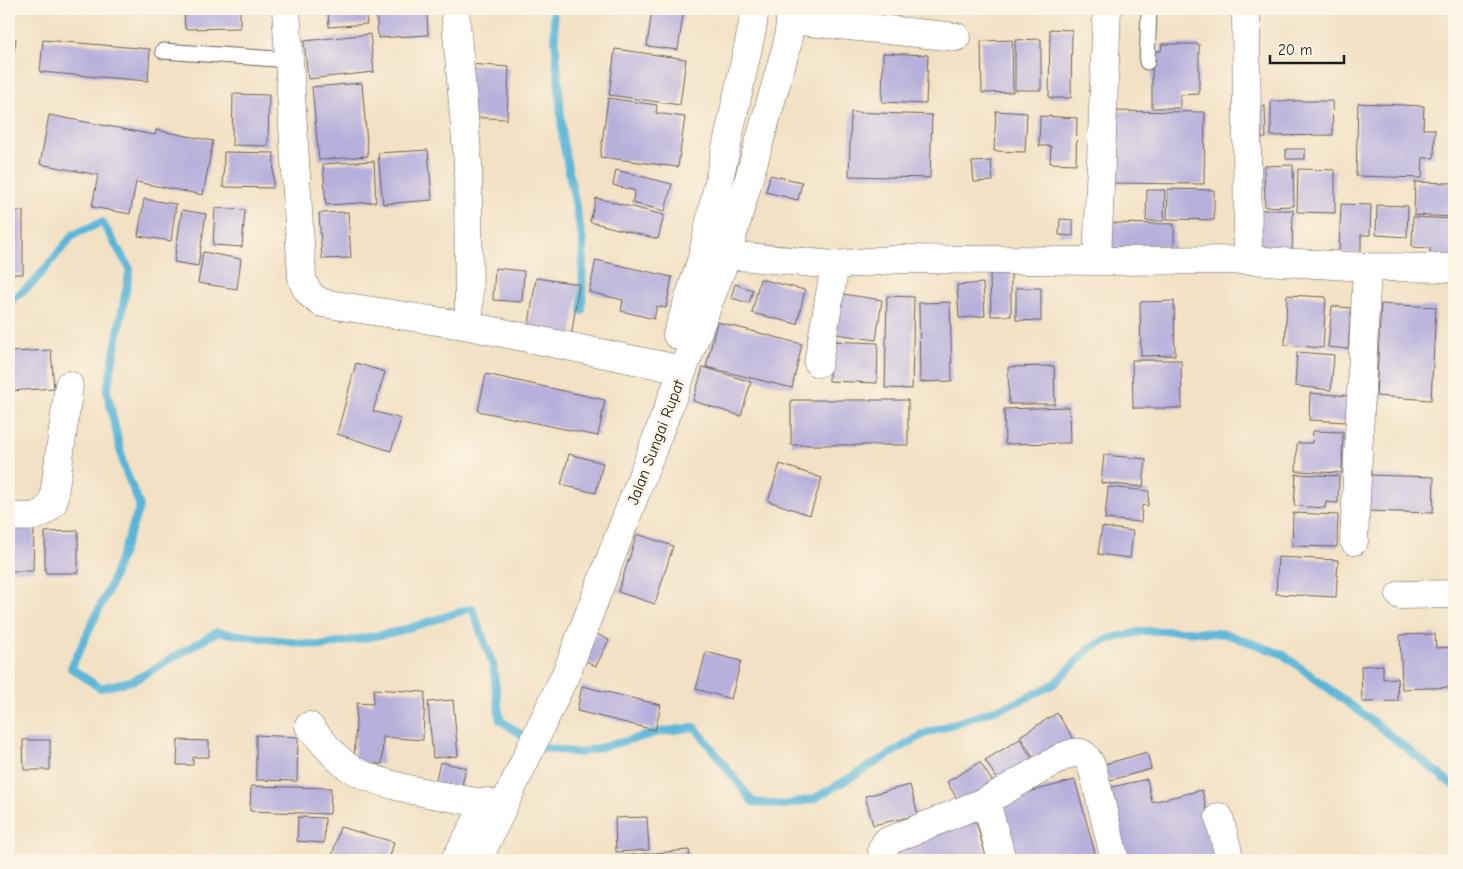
<svg xmlns="http://www.w3.org/2000/svg" width="1463" height="869" viewBox="0 0 1463 869" font-family="'Comic Neue',sans-serif">
<style>
.lines{fill:none;stroke-linecap:round;stroke-linejoin:round}
.stream{stroke:#5ab5d8;stroke-width:8}
.building{fill:#b8b0dc}
.service-casing{stroke:#676157;stroke-width:17}
.minor-casing{stroke:#676157;stroke-width:29}
.primary-casing{stroke:#676157;stroke-width:29}
.service{stroke:#fff;stroke-width:15}
.minor{stroke:#fff;stroke-width:28}
.primary{stroke:#fff;stroke-width:28}
.labels{text-anchor:middle;stroke-width:5;stroke-linejoin:round;paint-order:stroke}
.street-label{font-size:16px;fill:#1c1c1c;stroke:#fcf5e5}
</style>
<rect width="100%" height="100%" fill="#fcf5e5"/>
<filter id="ink" filterUnits="userSpaceOnUse"><feTurbulence type="fractalNoise" baseFrequency=".02" numOctaves="2"/><feDisplacementMap in="SourceGraphic" scale="10" xChannelSelector="R" yChannelSelector="G"/><feConvolveMatrix kernelMatrix="1 2 1 2 8 2 1 2 1" color-interpolation-filters="sRGB"/></filter>
<filter id="wash" filterUnits="userSpaceOnUse"><feTurbulence type="fractalNoise" baseFrequency=".0096" numOctaves="4" result="noise"/><feDisplacementMap in="SourceGraphic" scale="20" xChannelSelector="R" yChannelSelector="G"/><feGaussianBlur stdDeviation="1.12" result="paint"/><feColorMatrix in="noise" values="0 0 0 0 0 0 0 0 0 0 0 0 0 0 0 0 0 1.4 0 .05"/><feComposite in="paint" operator="in"/></filter>
<g filter="url(#wash)">
<rect width="100%" height="100%" fill="#f2e1c4"/>
<g class="lines">
<path class="stream" d="M553,9L563,142L583,242L582,311
M9,302L34,282L73,235L102,222L130,269L107,391L124,467L140,506L110,586L71,668L100,688L135,680L217,632L321,646L396,632L472,608L493,665L500,720L539,747L579,753L660,732L695,727L753,802L783,805L814,799L924,734L1018,702L1054,684L1090,648L1109,639L1144,631H1186L1226,634L1282,654L1371,720L1454,786"/>
</g>
<g id="blocks">
<path class="building" d="M184,9H240V28L185,29Z
M328,9H365L367,24L329,27Z
M376,9H427L428,35L378,38Z
M652,9H684L678,50L647,46Z
M1050,29L1072,30L1071,98H1049Z
M370,34L374,72L308,79L304,41Z
M9,38L16,39L12,63L9,62Z
M1041,39V90H1015V40Z
M43,40L150,49L148,81L40,72Z
M1012,40L1013,92L982,93L981,41Z
M1162,44H1199V94L1180,95V108H1152V51H1161Z
M615,49L686,59L680,105L609,95Z
M883,53L928,55L926,104L882,102Z
M469,64L509,67L507,119L466,117Z
M362,83L368,156L319,160L312,87Z
M233,94L269,95L268,146L232,145Z
M608,98L657,105L656,113L685,117L678,167L600,157Z
M1271,101H1332L1333,135L1271,136Z
M1358,103L1424,106L1423,129H1435L1434,158H1423L1422,178L1356,176Z
M1252,106H1265L1266,138H1254Z
M996,111L1027,113L1025,152L994,151Z
M1105,111L1205,112L1204,184L1105,183Z
M851,112L932,115L930,178L849,176Z
M49,115L155,135L156,130L213,141L203,195L136,182L130,214L92,207L98,175L40,164Z
M1040,116L1077,118L1076,164L1050,163L1051,146H1039Z
M1286,149H1305V159H1286Z
M428,150L432,200L383,204L378,153Z
M224,152L274,153L273,188L223,187Z
M374,161L376,202L326,205L323,164Z
M991,161L993,181L974,182L972,162Z
M1293,165L1294,206L1265,207L1264,166Z
M1298,169L1335,170V213L1297,212Z
M616,170L672,184L665,211L632,203L635,191L613,185Z
M770,175L802,182L798,200L766,192Z
M1415,182L1454,183L1453,217L1414,215Z
M1168,189L1214,190V220L1167,219Z
M1147,190H1165L1164,221H1146Z
M596,198L664,215L658,239L590,222Z
M144,199L176,204L171,241L138,236Z
M1341,204L1371,205L1370,235H1361V253L1339,252Z
M1377,205L1408,206L1407,237L1376,235Z
M215,208L245,210L242,247L213,245Z
M182,210L206,214L198,266L174,262Z
M1260,210H1293L1292,253H1260Z
M9,211H23V274H9Z
M348,212L351,258L322,259L319,213Z
M1413,217L1454,219V260L1430,259V248L1412,247Z
M1060,219L1073,220V236L1059,235Z
M1108,223L1174,224V258L1108,257Z
M203,252L241,259L237,289L198,283Z
M596,260L672,277L666,308L657,306L654,319L621,311L623,300L589,292Z
M495,268L524,271L522,302L493,300Z
M990,272H1011V316H991Z
M536,278L579,284L571,338L528,331Z
M760,279L805,290L797,324L752,313Z
M983,283L985,316L959,318L957,285Z
M735,284L753,290L749,303L731,298Z
M1016,288H1041V321L1016,320Z
M836,293L882,300L876,340L830,333Z
M1287,295L1326,297L1323,348L1285,345Z
M887,296L914,297L912,389L885,388Z
M1174,301L1175,355L1141,356L1140,302Z
M950,302L952,381L920,382L919,303Z
M1381,304L1436,307L1431,400L1376,396Z
M1332,306L1351,308L1348,349L1328,347Z
M717,322L802,344L792,388L706,367Z
M830,341L878,343L877,383L829,381Z
M51,350L54,388L9,391V352Z
M1297,352L1334,355L1331,390L1295,386Z
M1132,360H1181L1182,408H1133Z
M356,363L385,372L373,411L401,419L391,451L337,434Z
M1054,366L1055,404H1009L1008,367Z
M703,367L751,382L741,416L693,401Z
M486,374L605,400L598,436L478,411Z
M1310,393L1350,396L1349,422L1309,420Z
M791,400H908V445H791Z
M1069,407L1070,443L1005,444L1004,409Z
M1313,431L1343,432L1342,473L1296,471L1297,443H1312Z
M569,454L603,463L596,493L561,485Z
M1104,455L1146,459L1143,487L1101,483Z
M780,464L822,478L810,515L768,501Z
M1296,474L1339,476L1338,503L1326,502L1325,508L1294,506Z
M1365,475L1434,477L1433,513L1365,511Z
M1108,487L1149,491L1148,506L1142,505L1141,522L1105,519Z
M1293,513L1338,515L1337,547L1292,546Z
M9,527L34,528L33,571H9Z
M1102,527L1133,531L1130,558L1098,554Z
M78,531V573H45V532Z
M637,534L673,546L655,604L618,592Z
M1278,557L1338,560L1336,597L1276,594Z
M595,633L609,640L596,666L582,659Z
M1435,634L1436,648L1454,647V687L1402,689L1400,635Z
M706,652L741,661L731,699L696,689Z
M1383,665V679L1397,678L1398,701L1362,702L1361,666Z
M582,686L661,705L655,730L577,711Z
M374,689L425,692L423,740L383,737L382,764L354,763L357,703L373,704Z
M453,700L458,756L433,758L428,702Z
M1057,713L1077,744L1040,767L1020,736Z
M256,735L298,737L297,781L256,780Z
M1020,739L1037,767L1003,788L985,760Z
M23,740H50V770H24Z
M178,740L209,741V757H193V765H177Z
M1147,752L1151,769L1107,781L1102,765Z
M440,762L466,768L460,794L434,788Z
M980,762L994,784L960,804L947,782Z
M1147,779L1152,802L1202,790L1218,860H1125L1108,788Z
M1075,780L1097,860H1005L990,802Z
M910,785L918,815L873,825L865,796Z
M251,786L331,788L330,814L250,811Z
M298,817L325,818L324,843L297,841Z
M647,817L649,850L616,852L615,818Z
M976,821L987,860H888L884,846Z
M340,827L394,842L389,860H331Z
M689,850L690,860H588L587,859Z"/>
</g>
</g>
<g filter="url(#ink)">
<use href="#blocks" fill-opacity="0" stroke="#676157" stroke-width="1"/>
<g class="lines">
<g class="service-casing">
<path id="service" d="M163,51L290,60
M1147,62L1149,9"/>
</g>
<g class="minor-casing">
<path id="minor" d="M286,9L302,277C305,290 310,296 322,303L469,326L683,370
M455,9L468,164L469,326
M1246,9L1248,260
M790,20L956,37
M705,258L727,255L835,265L900,259L1097,261L1248,260L1367,267L1454,268
M1097,261L1107,9
M818,363L835,265
M9,516C30,517 38,520 53,503L69,385
M1354,541L1367,267
M1400,595L1454,594
M309,726C320,738 330,752 343,763C372,787 447,796 486,804
M986,801L1002,860
M1219,817L1230,860
M885,860L882,849L886,842L986,801L1062,757C1081,749 1085,751 1093,770L1115,860"/>
</g>
<g class="primary-casing">
<path id="primary" d="M677,335L702,258L752,29L755,9
M455,860L487,802
M478,860L568,669L727,255L787,45L792,9"/>
</g>
<use href="#service" class="service"/>
<use href="#minor" class="minor"/>
<use href="#primary" class="primary"/>
</g>
</g>
<g class="labels">
<g class="street-label">
<text transform="translate(655 442) rotate(-69)" y="6">Jalan Sungai Rupat</text>
</g>
</g>
<rect width="1463" height="869" fill="none" stroke="#fcf5e5" stroke-width="30"/>
<path d="M1270 55v8h74v-8" fill="none" stroke="#1c1c1c" stroke-width="2.5"/>
<text x="1278" y="55" font-size="15" fill="#1c1c1c" stroke="#fcf5e5" stroke-width="4" paint-order="stroke">20 m</text>
</svg>
